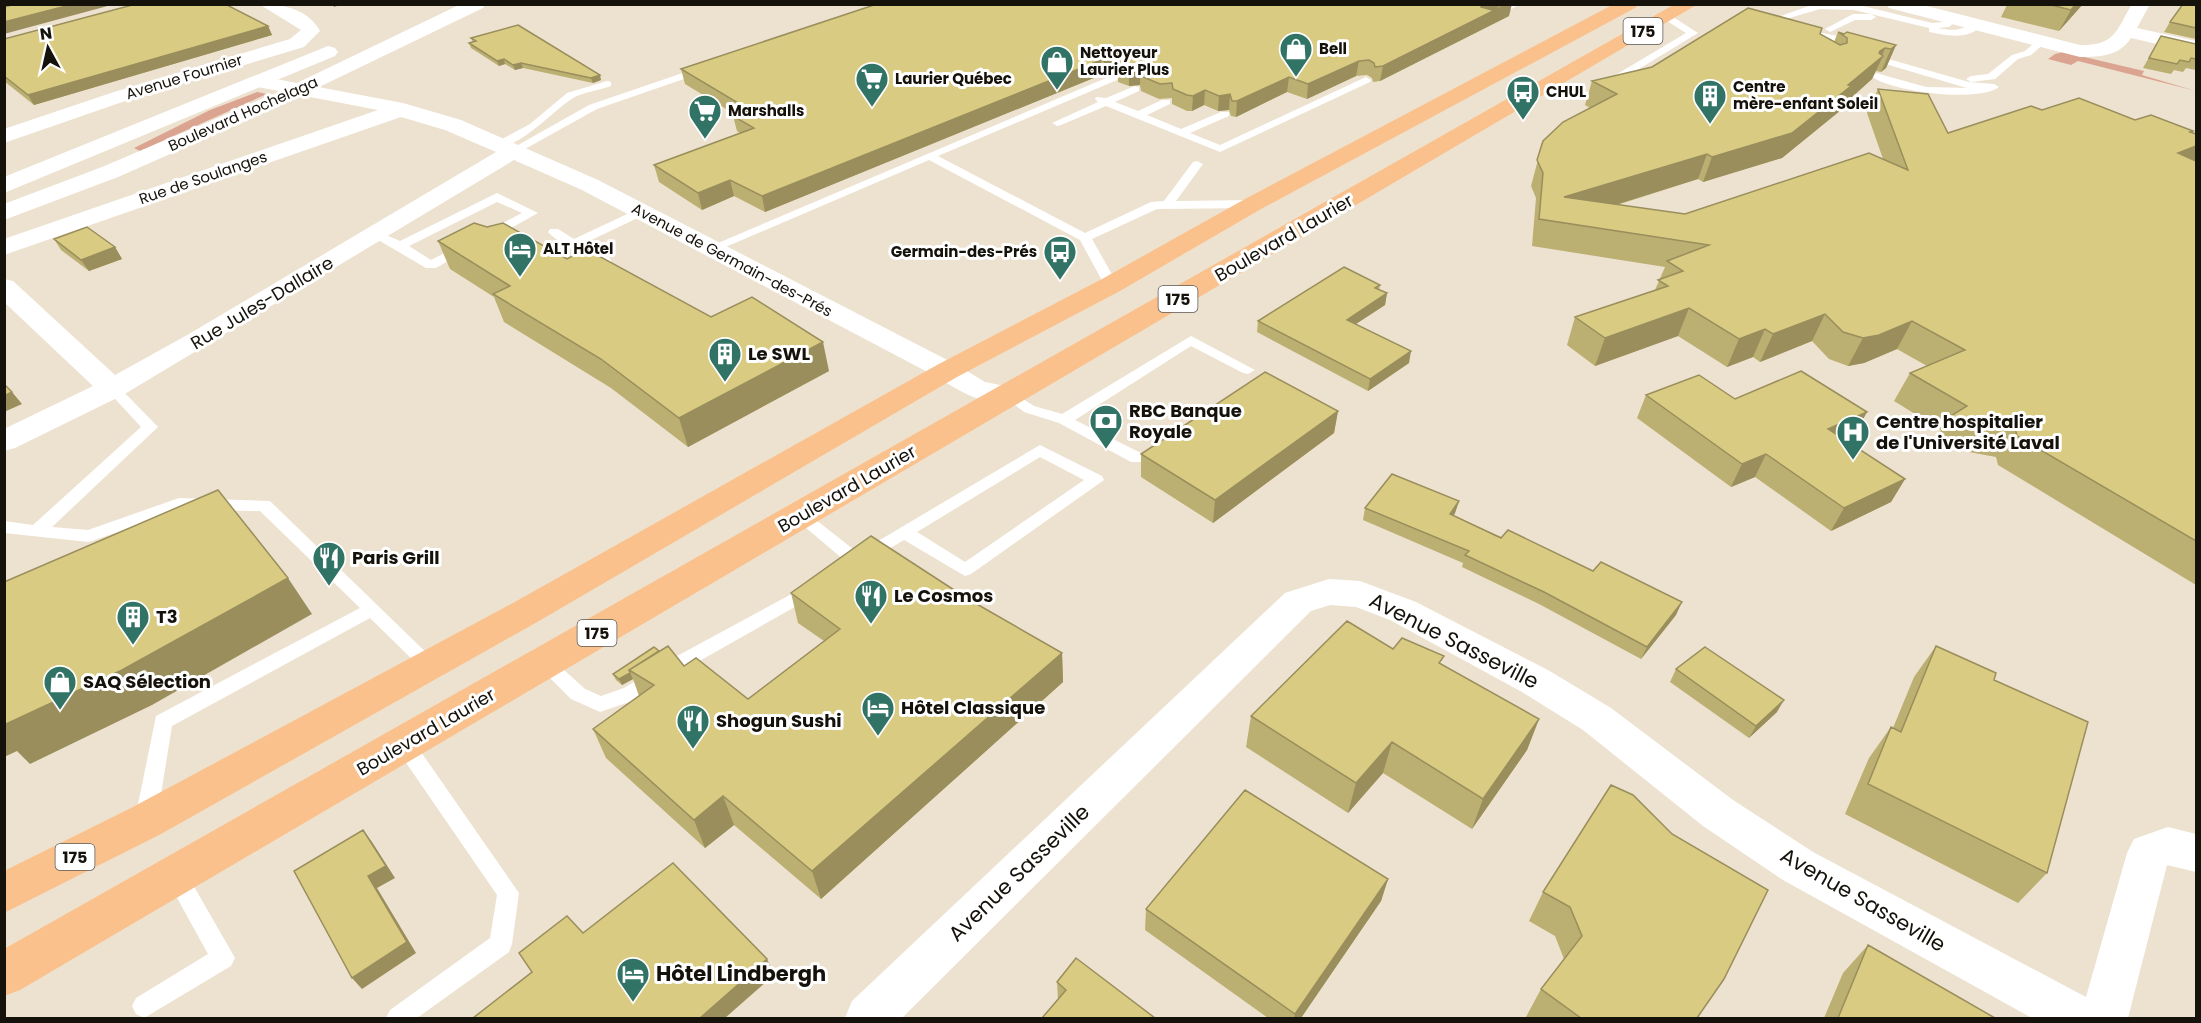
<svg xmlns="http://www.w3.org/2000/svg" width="2201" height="1023" viewBox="0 0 2201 1023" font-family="Poppins,sans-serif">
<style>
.green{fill:#dba491}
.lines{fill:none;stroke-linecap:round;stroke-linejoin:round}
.service{fill:#fff;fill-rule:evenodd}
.minor{fill:#fff;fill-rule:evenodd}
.secondary{fill:#fff;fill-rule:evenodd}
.primary{fill:#fac18c;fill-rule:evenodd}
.wall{fill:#bbaf71}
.shaded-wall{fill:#998e5c}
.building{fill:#dacb83;stroke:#998e5c;stroke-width:1.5}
.labels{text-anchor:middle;stroke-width:6;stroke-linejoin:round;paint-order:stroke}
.far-poi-label{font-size:15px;font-weight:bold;fill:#15110b;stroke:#fff;text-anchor:start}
.far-street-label{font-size:15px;fill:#15110b;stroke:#fff}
.shield{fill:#fff;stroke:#5b5854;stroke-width:1.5}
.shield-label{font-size:16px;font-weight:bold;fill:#15110b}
.street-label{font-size:18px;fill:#15110b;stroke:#fff}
.poi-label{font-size:18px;font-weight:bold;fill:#15110b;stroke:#fff;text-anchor:start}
.near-street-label{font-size:21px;fill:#15110b;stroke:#fff}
.near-poi-label{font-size:21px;font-weight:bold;fill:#15110b;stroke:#fff;text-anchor:start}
</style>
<rect width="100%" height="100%" fill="#ede2d0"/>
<path class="green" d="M2063,52L2144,71L2142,75L2196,91L2078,61L2071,65L2048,59L2055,54Z
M257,92L267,94L140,151L134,148L210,110Z"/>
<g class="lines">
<path class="service" d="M1508,4H1520L1495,19L1487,17Z
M1814,4H1855L1932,23L1943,22L1950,17H1956V21L1949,27L1938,28C1958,32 1961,29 1978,22L1983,25C1968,40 1948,36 1929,32V28L1854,10L1820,9L1786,19L1781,16Z
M1853,14H1871L1876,17L1871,20H1855L1830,32L1825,29Z
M1664,15H1670L1698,33L1593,97H1563L1539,89L1544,86L1563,91L1587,92L1686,33L1664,19Z
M1803,29L1857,40L1862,43L1857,46L1800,34L1798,32Z
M2039,39L2047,41L2031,55L2018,59L1995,79L1971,82L1966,79L1971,76L1988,74L2012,55L2025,51Z
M1865,54H1871L1969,82L1994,84L1999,87C1978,103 1891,92 1871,76L1876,73L1926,87L1967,88L1865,58Z
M703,66L707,67V71L597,109L516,154L512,155L506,152L589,105Z
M1113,75L1118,78L1117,80L938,156L1085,233L1151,202L1164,201L1193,162L1197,161L1203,164L1176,201L1253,200L1259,204L1253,208L1157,209L1092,239L1118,285L1116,288H1106L1080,240L929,160L714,252L710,253L704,249Z
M1366,77L1371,80L1370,82L1220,152L1106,106L1061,125L1057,126L1052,123L1098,102L1095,99L1096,97L1106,98L1135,86L1139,87V91L1115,102L1138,111L1162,100H1170V104L1147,115L1181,129L1221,112H1229V116L1190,133L1220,145Z
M607,81L611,82V86C599,90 585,92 575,97C556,107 518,152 493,147L491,145L530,124L567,93Z
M497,193L538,213L493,238H485L483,235L485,232L522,213L497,202L409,246L431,260L462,244H470L472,247L436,268H426L368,234L374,230L400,241Z
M640,208L644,209V215L583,244L610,258L611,261L610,264C597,266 557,242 548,232L550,229H558L574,239Z
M1191,336L1255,370L1248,374L1243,373L1191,346L1075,420L1143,454L1145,458L1143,462H1131L1059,423L1024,412L1002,395L1009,390L1034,406L1062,414Z
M113,385L118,386L158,427L52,527L88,530L179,498L270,501L439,665L437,670L430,672L423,670L370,618L172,726L157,819L153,825L146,828L139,825L135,819L156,716L360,608L260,511L180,510L89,542L4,533V521L33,525L141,427L106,389Z
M1040,445L1102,476L1104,480L971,574L965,576L904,540L855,569L849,571L843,569L840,565L844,560L792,516L794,512H806L858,553ZM1040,457L1084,480L965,562L917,532Z
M810,584L816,585L819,590L816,595L680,672L638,699L600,712L571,699L536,664L538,659L545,657L552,659L585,689L601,696L624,688L666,662Z
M405,737L412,739L519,893L512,944L509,952L417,1018H386L390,1010L490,938L497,895L398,751L395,745L398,739Z
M176,866L184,869L235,958L231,966L144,1018L136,1014L132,1006L136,998L208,954L165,876L168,869Z"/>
<path class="minor" d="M259,4C283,4 308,9 320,31L304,47L128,100L4,143V129L114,92L290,39L301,30Z
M1886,4H1919L2080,45C2115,46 2116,31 2132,4H2150L2137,28L2196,41V53L2131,38C2119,56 2101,57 2080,57L1889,8Z
M260,76L403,103L461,120L598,180L957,365L985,382L1019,389L1024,395L1019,401C989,409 962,393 937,377L582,190L514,160L123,395L15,448L4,451V429L93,386L4,302V279L13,281L115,375L189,334L496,152L445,130L401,117L4,255V239L378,110L253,86L250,82L253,78Z
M1329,579L1360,581L1416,602L1548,670L1611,708L1733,800L1813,852L2086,997L2127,853L2134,839L2168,827L2196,834V872L2167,865L2128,1018H2032L1783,880L1703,826L1583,730L1522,692L1390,620L1356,607L1330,605L1311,611L902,1018H845L852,1001L1285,593Z"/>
<path class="secondary" d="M461,4H486L483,8L286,103L118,177L4,220V204L102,167L272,95Z
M328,46L335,48L338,52L335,56L4,193V177Z"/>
<path class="primary" d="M1614,4H1638L1635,8L1261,209L1120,291L957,377L539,621L161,834L4,913V871L131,808L513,603L937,365L1102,279L1245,199Z
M1675,4H1698L20,990L4,996V949Z"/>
</g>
<path class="wall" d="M2003,4H2083L2059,31L2001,17L2007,5Z
M2196,4V39L2164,32L2170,22Z
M1509,16L1380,81L1373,82L1372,78L1367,75L1356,76L1307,99L1287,92L1236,117L1231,116L1229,110L1218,111L1204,105L1192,111H1187L1172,104V98L1159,99L1141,91L1140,85L1129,86L1118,82V76L1114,73L1104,76L1101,75L765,212L734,196L702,210L659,182L654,165L740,133L737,131L733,116L736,115L685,84L681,69Z
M268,26L272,35L34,105L4,81V39Z
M1838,32L1896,45L1886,68L1881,72L1876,71L1872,79L1843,105L1841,110L1782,158L1703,182L1698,179L1617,205L1685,214L1883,159L1867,113L1878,89L1948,133L2042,110L2135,120L2196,134V585L1998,465L1996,457L1931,445L1941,430L1894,401L1910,373L1927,366L1897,349L1864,363L1848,366L1829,359L1812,341L1760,362L1753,357L1727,367L1678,336L1595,366L1567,345L1575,317L1655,290L1665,267L1532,246L1536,198L1531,186L1543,141L1590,108L1585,105L1592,81L1834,42Z
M2161,36L2196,44V70L2186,68L2183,72L2174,70L2171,74L2143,68Z
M471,38L601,80L593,83L523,68L515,70L505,64L499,66L471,48L469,43L473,42Z
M54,239L115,247L122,259L89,271L61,250Z
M438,241L567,259L711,317L829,371L688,447L611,388L504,322L494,297L450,269Z
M1380,285L1379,290L1387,293L1385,305L1356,324L1409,363L1368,391L1257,332L1258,321Z
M1646,395L1735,399L1867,412L1854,435L1844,440L1905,479L1891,502L1831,531L1755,477L1731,487L1637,418Z
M1338,411L1334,433L1213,523L1141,477V454Z
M1459,501L1454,516L1676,615L1641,659L1539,604L1462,567L1463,563L1363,520L1365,508Z
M791,593L968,599L1062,653L1063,682L821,899L734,825L705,848L606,758L593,729L639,696L633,679L622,685L616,680L613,674L659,651L684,666L748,699L824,641L798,623Z
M1936,646L1994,680L2047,873L2018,903L1845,814L1869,758L1891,727L1893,728L1914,677Z
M1393,649L1441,664L1539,719L1527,750L1472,829L1383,773L1348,813L1246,747L1251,716Z
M1676,669L1777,712L1749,738L1670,682Z
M1672,834L1697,1018H1528L1526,1017L1541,989L1564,959L1555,936L1529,921L1543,892Z
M1388,879L1381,901L1301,1018H1268L1145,930L1146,909Z
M1868,945L1995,1018H1824L1843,973Z
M1057,982L1155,1018L1058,1000Z"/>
<path class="shaded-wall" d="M74,4H115L4,34V22Z
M333,4H343L334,7Z
M1482,4H1512L1509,16L1380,81L1383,66Z
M2076,4H2083L2059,31L2071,10Z
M268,26L272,35L34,105L28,95Z
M1896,45L1886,68L1881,72L1891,49Z
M1885,48L1881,58L1883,56L1872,79L1843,105L1841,110L1782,158L1703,182L1712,157L1848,85L1880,51Z
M1114,58V73L1104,76V61Z
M504,59L505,64L499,66L497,61Z
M1101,60V75L765,212L762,196Z
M1359,61L1356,76L1307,99L1308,84Z
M521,63L523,68L515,70L513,65Z
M1140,70V85L1129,86V71Z
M600,75L601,80L593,83L591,78Z
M1289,77L1287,92L1236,117L1237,101Z
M1205,90L1204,105L1192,111L1193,96Z
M1230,94L1229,110L1218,111L1219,96Z
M2193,131L2179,153L2196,146V163L2161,178L2190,132Z
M1707,154L1698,179L1560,222L1564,197Z
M730,180L734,196L702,210L698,193Z
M115,247L122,259L89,271L81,260Z
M1387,293L1385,305L1345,331L1347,320Z
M1689,308L1678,336L1595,366L1605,338Z
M1825,314L1812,341L1760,362L1773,334Z
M1912,321L1897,349L1864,363L1848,366L1863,338Z
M1765,329L1753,357L1727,367L1739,339Z
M823,342L829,371L688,447L679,418Z
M1411,351L1409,363L1368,391L1370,379Z
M12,392L22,404L4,412V396Z
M1338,411L1334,433L1213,523L1215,500Z
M1867,412L1854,435L1816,452L1828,429Z
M1766,454L1755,477L1731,487L1742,464Z
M1905,479L1891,502L1831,531L1844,508Z
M1459,501L1455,513L1446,526L1450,514Z
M288,578L312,614L152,705L30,764L17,751L4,757V718Z
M1682,602L1676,615L1641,659L1647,647Z
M1062,653L1063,682L821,899L812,871Z
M630,673L633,679L622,685L619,679Z
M1784,700L1777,712L1749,738L1756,726Z
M1539,719L1527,750L1472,829L1483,799Z
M1392,742L1383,773L1348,813L1356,783Z
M723,796L734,825L705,848L694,820Z
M363,830L372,842L395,878L377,888L416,953L362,989L352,978L368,876Z
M1388,879L1381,901L1301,1018H1294L1295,1014Z
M767,959L774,975L725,1018H700Z"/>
<path class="building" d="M16,4H74L4,22V7Z
M136,4H225L268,26L28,95L4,76V39Z
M877,4H1482L1481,7L1492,10L1502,4H1507L1383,66L1375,67L1374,63L1369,60L1359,61L1308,84L1289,77L1237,101H1232L1230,94L1219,96L1205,90L1193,96L1187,95L1173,89L1172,83L1160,84L1141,76L1140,70L1129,71L1118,67L1120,62L1114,58L1104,61L1101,60L762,196L730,180L698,193L654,165L754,128L733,116L750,110L681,69Z
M2047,4H2076L2071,10Z
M2183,4H2196V28L2170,22Z
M1748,8L1822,28L1820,34L1840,45L1847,43V38L1838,32L1844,34L1847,32L1896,45L1891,49L1885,48L1880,51L1879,53L1883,56L1848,85L1851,86L1792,133L1712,157L1707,154L1564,197L1685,214L1869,153L1908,170L1878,89L1928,94L1948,133L2031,106L2042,110L2079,98L2135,120L2151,115L2193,131L2190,132L2196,134V146L2178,153L2196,161V541L2017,436L2015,428L1949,417L1967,406L1910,373L1965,350L1912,321L1879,335L1863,338L1843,332L1825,314L1773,334L1765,329L1739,339L1689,308L1605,338L1575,317L1668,286L1658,280L1683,271L1667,261L1709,245L1539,219L1543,173L1537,160L1543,141L1563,122L1617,94L1592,81L1652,67Z
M518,25L600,75L591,78L521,63L513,65L504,59L497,61L469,43L476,41L471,38Z
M2161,36L2196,44V59L2191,58L2189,62L2180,60L2177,64L2149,58Z
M474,223L487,227L503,223L567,259L586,249L711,317L752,297L823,342L679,418L601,359L493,294L510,286L438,241Z
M87,227L115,247L81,260L54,239Z
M1344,267L1380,285L1375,288L1387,293L1347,320L1411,351L1370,379L1258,321Z
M1801,371L1867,412L1828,429L1905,479L1844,508L1766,454L1742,464L1646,395L1699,375L1735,399Z
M1265,372L1338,411L1215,500L1141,454Z
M4,384L12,392L4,396Z
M1392,474L1459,501L1450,514L1501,538L1508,530L1593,571L1601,562L1682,602L1647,647L1544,592L1465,555L1469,551L1365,508Z
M218,490L288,578L122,670L4,725V582Z
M871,536L968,599L1062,653L812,871L723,796L694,820L593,729L654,685L629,670L668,646L684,666L696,658L748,699L840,629L791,593Z
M1347,621L1393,649L1402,638L1444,656L1439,663L1539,719L1483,799L1392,742L1356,783L1251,716Z
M1936,646L1996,673L1994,680L2088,722L2047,873L1868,784L1891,727L1901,732Z
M654,647L659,651L629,670L630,673L619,679L613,674Z
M1705,647L1784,700L1756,726L1676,669Z
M1611,785L1633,795L1672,834L1768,890L1724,979L1697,1018H1581L1541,989L1582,936L1570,907L1543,892Z
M1245,790L1388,879L1295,1014L1146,909Z
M363,830L386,866L368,876L407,942L352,978L294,871Z
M673,863L767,959L700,1018H473L532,972L519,953L567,916L583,933Z
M1868,945L1995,1018H1838Z
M1076,958L1155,1018H1042L1066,990L1057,982Z"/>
<defs>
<g id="shop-pin" transform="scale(1.725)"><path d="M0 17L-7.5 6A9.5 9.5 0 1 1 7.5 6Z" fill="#317365" stroke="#fff"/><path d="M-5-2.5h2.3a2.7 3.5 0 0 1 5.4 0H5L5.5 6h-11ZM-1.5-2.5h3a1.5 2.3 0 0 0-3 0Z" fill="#fff"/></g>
<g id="supermarket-pin" transform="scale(1.725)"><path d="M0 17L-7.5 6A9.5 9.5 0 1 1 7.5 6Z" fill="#317365" stroke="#fff"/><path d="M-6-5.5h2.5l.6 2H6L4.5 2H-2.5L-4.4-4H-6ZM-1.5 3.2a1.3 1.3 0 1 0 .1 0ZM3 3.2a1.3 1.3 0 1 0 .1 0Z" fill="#fff"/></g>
<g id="bus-pin" transform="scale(1.725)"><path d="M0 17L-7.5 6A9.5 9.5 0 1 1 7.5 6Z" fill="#317365" stroke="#fff"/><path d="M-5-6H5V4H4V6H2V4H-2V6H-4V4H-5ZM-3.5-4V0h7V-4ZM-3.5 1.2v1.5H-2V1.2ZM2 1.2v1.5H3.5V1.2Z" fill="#fff"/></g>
<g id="building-pin" transform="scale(1.725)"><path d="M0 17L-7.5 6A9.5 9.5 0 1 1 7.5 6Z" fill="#317365" stroke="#fff"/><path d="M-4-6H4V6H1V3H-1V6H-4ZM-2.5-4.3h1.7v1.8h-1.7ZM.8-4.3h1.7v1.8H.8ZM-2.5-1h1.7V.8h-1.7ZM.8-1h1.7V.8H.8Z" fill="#fff"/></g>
<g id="hotel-pin" transform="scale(1.725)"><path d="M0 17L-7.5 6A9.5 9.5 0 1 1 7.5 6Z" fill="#317365" stroke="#fff"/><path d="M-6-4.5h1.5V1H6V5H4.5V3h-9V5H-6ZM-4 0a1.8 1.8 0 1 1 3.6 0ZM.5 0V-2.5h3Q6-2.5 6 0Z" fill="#fff"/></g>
<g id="bank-pin" transform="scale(1.725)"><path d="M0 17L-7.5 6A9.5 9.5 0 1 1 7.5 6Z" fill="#317365" stroke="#fff"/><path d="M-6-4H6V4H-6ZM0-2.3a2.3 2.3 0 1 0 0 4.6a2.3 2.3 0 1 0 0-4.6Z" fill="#fff"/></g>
<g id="hospital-pin" transform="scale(1.725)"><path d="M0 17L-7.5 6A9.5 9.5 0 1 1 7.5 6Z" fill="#317365" stroke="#fff"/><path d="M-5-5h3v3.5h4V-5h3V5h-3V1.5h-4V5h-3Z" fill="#fff"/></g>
<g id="restaurant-pin" transform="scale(1.725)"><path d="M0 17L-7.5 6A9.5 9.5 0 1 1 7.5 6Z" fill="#317365" stroke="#fff"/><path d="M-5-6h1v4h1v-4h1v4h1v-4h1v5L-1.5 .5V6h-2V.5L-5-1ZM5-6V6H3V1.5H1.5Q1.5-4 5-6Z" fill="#fff"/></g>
</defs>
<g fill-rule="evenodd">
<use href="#shop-pin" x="1296" y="49"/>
<use href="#shop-pin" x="1057" y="62"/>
<use href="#supermarket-pin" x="872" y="79"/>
<use href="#bus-pin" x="1523" y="92"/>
<use href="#building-pin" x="1710" y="96"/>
<use href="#supermarket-pin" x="705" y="111"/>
<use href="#hotel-pin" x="520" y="249"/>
<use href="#bus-pin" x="1060" y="252"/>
<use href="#building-pin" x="725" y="354"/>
<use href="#bank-pin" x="1106" y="421"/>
<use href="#hospital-pin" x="1853" y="432"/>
<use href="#restaurant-pin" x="329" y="558"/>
<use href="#restaurant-pin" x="871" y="596"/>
<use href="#building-pin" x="133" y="617"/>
<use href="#shop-pin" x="60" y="682"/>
<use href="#hotel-pin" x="878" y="708"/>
<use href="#restaurant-pin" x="693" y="721"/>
<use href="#hotel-pin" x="633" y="974"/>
</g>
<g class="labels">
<g class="far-poi-label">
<text x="1319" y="54">Bell</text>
<text x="1080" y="58">Nettoyeur<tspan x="1080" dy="17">Laurier Plus</tspan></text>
<text x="895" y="84">Laurier Québec</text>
<text x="1733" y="92">Centre<tspan x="1733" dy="17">mère-enfant Soleil</tspan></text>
<text x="1546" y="97">CHUL</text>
<text x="728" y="116">Marshalls</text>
<text x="543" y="254">ALT Hôtel</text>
<text x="1037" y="257" text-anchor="end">Germain-des-Prés</text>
</g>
<g class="far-street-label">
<text transform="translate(184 77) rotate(-17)" y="5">Avenue Fournier</text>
<text transform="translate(243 114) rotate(-24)" y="5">Boulevard Hochelaga</text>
<text transform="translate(203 178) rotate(-19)" y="5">Rue de Soulanges</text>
<text transform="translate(732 260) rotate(28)" y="5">Avenue de Germain-des-Prés</text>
</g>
<g class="shield">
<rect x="1623.5" y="18" width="39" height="26" rx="4.5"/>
<rect x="1158.5" y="286" width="39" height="26" rx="4.5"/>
<rect x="577.5" y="620" width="39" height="26" rx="4.5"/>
<rect x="55.5" y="844" width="39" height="26" rx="4.5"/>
</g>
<g class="shield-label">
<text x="1643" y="37">175</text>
<text x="1178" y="305">175</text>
<text x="597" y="639">175</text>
<text x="75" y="863">175</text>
</g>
<g class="street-label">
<text transform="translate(1284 238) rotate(-30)" y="6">Boulevard Laurier</text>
<text transform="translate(262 303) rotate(-31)" y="6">Rue Jules-Dallaire</text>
<text transform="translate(847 489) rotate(-30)" y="6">Boulevard Laurier</text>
<text transform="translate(426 732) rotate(-30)" y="6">Boulevard Laurier</text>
</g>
<g class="poi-label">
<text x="748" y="360">Le SWL</text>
<text x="1129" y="417">RBC Banque<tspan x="1129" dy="21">Royale</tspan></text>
<text x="1876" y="428">Centre hospitalier<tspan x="1876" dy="21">de l'Université Laval</tspan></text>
<text x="352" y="564">Paris Grill</text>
<text x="894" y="602">Le Cosmos</text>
<text x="156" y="623">T3</text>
<text x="83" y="688">SAQ Sélection</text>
<text x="901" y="714">Hôtel Classique</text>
<text x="716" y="727">Shogun Sushi</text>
</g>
<g class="near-street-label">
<text transform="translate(1454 641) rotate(27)" y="7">Avenue Sasseville</text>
<text transform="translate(1019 873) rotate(-44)" y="7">Avenue Sasseville</text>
<text transform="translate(1863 900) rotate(30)" y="7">Avenue Sasseville</text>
</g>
<g class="near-poi-label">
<text x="656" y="981">Hôtel Lindbergh</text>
</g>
</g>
<rect width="2201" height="1023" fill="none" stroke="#15110b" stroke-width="12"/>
<g transform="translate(48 48) rotate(352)" stroke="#ffffff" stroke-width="4.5" paint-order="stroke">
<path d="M0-4.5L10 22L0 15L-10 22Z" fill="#15110b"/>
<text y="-9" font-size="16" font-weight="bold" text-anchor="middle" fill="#15110b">N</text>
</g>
</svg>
